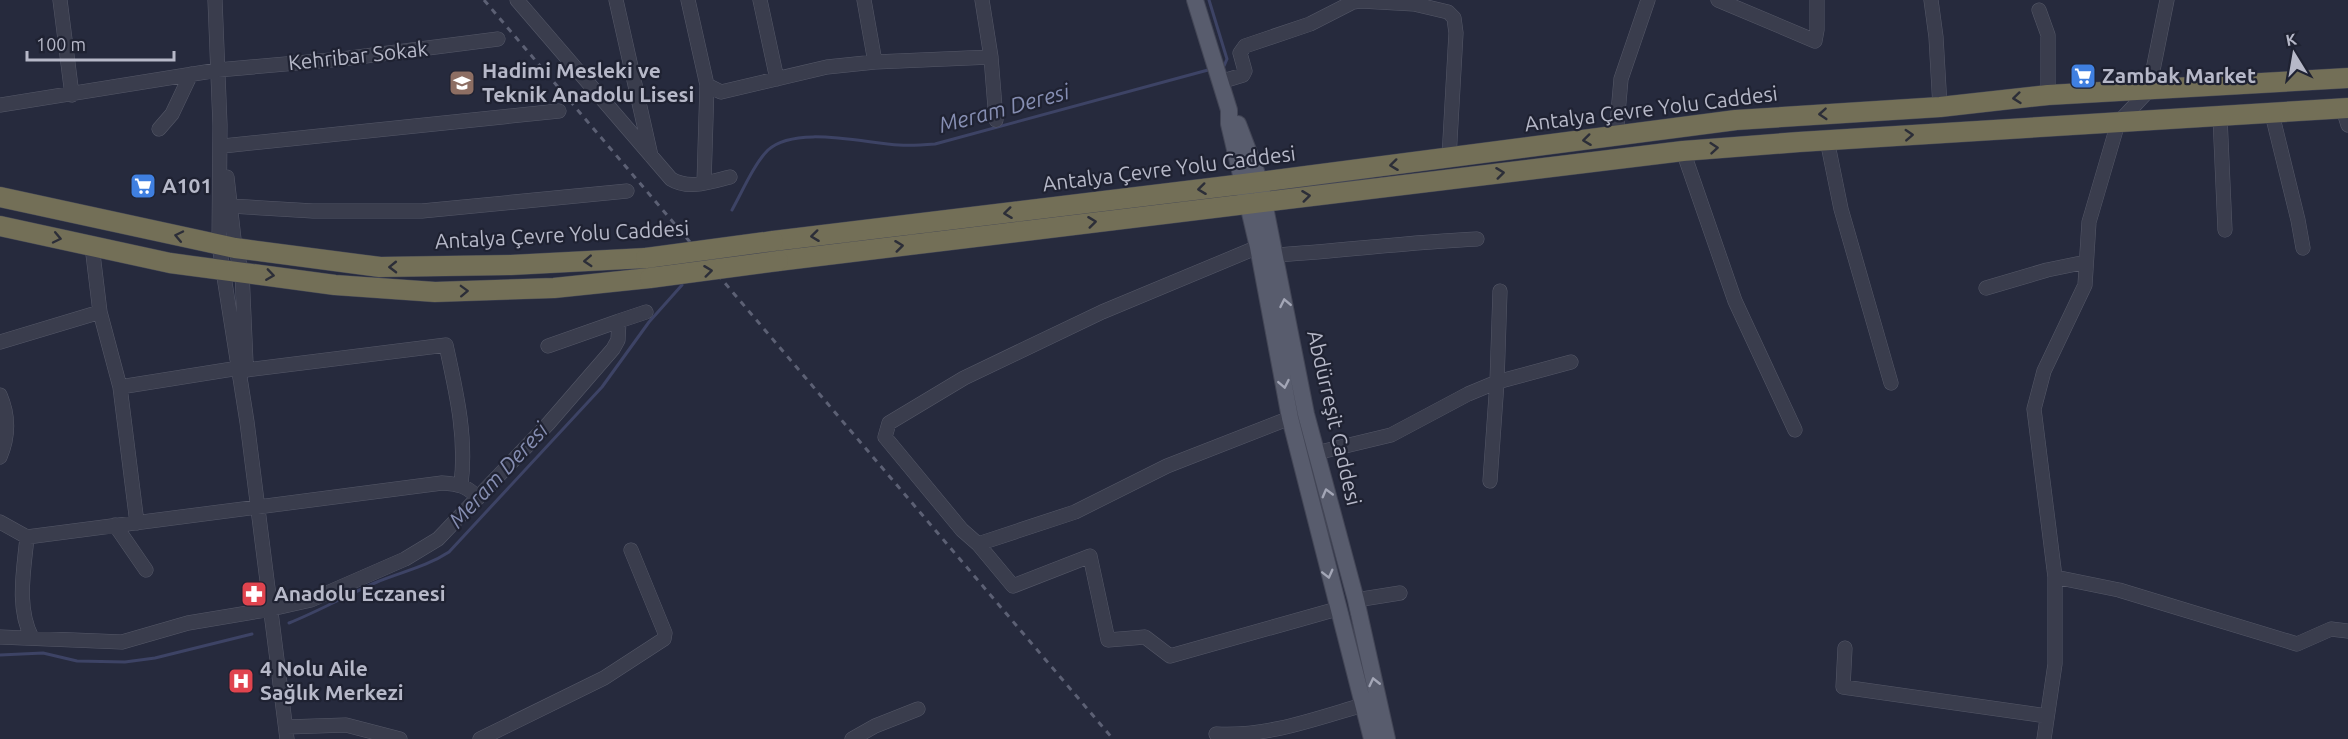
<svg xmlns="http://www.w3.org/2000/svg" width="2348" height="739" viewBox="0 0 2348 739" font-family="Ubuntu,sans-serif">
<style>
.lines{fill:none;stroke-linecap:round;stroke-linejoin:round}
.stream{stroke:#3d4365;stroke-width:3}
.minor-casing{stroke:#555868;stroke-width:15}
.major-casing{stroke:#434656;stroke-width:18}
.highway-casing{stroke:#424555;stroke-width:21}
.minor{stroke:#3a3d4d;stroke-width:14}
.major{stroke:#585c6d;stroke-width:16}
.highway{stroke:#736f57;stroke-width:20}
.rail{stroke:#5c6074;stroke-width:3;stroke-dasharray:6 6;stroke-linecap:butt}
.highway-bridge-casing{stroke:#424555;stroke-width:21;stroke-linecap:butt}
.highway-bridge{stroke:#736f57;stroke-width:20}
.oneway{stroke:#2c2e38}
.oneway2{stroke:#a3a6b6}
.labels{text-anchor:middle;stroke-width:4.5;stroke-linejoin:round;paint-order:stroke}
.street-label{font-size:21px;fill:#b6b8c8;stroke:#1f2232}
.poi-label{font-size:21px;font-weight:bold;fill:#b6b8c8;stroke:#1f2232;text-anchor:start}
.water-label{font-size:22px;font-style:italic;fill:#868eb2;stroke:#1f2232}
</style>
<rect width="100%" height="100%" fill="#262a3d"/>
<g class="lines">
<path class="stream" d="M1209,0L1227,59L1224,66
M732,210C742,192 754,164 768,150C795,125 864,143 899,145C911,146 923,145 935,144L1208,70
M289,623C319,611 347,595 377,582C401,572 426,567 449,552L602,387L649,322L682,285
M0,655L43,653L77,661L125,662L155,658L252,634"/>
<g class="minor-casing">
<path id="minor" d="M60,0L72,95
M215,0L220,125L219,245L247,422L287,739
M517,0L671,179C689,190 710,182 730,177
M616,0L651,156
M688,0L707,85L721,92L827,67L875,62L991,57
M760,0L777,79
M864,0L875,62
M982,0L991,57L996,120
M1718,0L1815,41L1817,30V0
M1931,0L1936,37L1940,107
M2039,10L2048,35V95
M1220,82L1243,75L1245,71L1240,53L1245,46L1310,24L1353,2L1361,1L1414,4L1448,12L1454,18L1456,33L1449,158
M0,105L218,70L342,59L498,39
M2343,109L2348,125
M2272,114L2298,220L2303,248
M2220,117L2225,230
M159,129L172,114L191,74
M1616,136L1621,79L1648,0
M1827,140L1841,209L1891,383
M223,146L559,111
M1683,151L1735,301L1795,430
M227,177L235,248L242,272L246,363
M704,183L707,85
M231,206L313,211H422L627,191
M92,246L100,312L120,387L137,523
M1258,247L1102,312L964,378L889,423L885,437L962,530L978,544L1075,512L1167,466L1290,418
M1276,255C1343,251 1409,242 1477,239
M1986,288L2047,270L2086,262
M619,321L646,312
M0,342L100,312
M246,370L446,345C456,391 467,437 461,484
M120,387L239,368
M0,395C9,416 9,436 0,457
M1316,453L1391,435L1468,394L1497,382L1500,291
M1490,481L1497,382L1571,362
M0,522L27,537L442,483C459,484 467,486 478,498
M115,525L146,570
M27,537C24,570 16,607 32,638
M978,544L1013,586L1090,556L1108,640L1145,637L1170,656L1337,609
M2055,577L2119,590L2297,644L2331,629L2348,631
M1356,600L1400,593
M0,637L122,642L188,623L271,609L311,600L405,559L438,539L548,424L613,349L618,340L619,321L548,346
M1845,648L1843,687L2047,716
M286,727L346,725L400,739
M1216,734C1267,737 1315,719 1363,705
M480,739L604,678L664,639L665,633L631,550
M852,739L875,726L918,709
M2044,739L2055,664V577L2034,409L2044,371L2085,285L2089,222L2118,123L2149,90L2167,0"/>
</g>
<g class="major-casing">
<path id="major" d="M1195,0L1229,110V124L1258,247L1290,418L1372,739
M1238,124L1260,182L1306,414L1356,600L1387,739"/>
</g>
<g class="highway-casing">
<path id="highway" d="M0,197L235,248L380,267L511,265L646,258
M0,226L170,263L335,285L435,292L554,288L650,278
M773,241L1260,182L1736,120L1940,107L2048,95L2348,78
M778,261L1683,151L1799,142L2348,108"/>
</g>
<use href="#minor" class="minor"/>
<use href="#major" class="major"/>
<use href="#highway" class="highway"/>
<path class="rail" d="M484,0L1113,739"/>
<g class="highway-bridge-casing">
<path id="highway-bridge" d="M646,258L773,241
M650,278L778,261"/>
</g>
<use href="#highway-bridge" class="highway-bridge"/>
</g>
<defs><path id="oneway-chevron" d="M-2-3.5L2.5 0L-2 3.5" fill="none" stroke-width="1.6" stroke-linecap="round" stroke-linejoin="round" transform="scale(1.5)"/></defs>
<g class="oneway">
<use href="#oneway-chevron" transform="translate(2017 98) rotate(174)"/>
<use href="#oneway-chevron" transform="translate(1823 114) rotate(176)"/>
<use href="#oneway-chevron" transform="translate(1909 135) rotate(-3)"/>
<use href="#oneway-chevron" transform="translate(1587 140) rotate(173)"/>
<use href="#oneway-chevron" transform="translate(1714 148) rotate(-5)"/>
<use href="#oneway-chevron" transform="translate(1394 165) rotate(173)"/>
<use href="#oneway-chevron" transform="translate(1500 173) rotate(-7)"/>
<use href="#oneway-chevron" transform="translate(1202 189) rotate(173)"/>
<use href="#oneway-chevron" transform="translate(1306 196) rotate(-7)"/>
<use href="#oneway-chevron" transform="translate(1008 213) rotate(173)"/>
<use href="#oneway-chevron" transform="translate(1092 222) rotate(-7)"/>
<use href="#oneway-chevron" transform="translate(179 236) rotate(-168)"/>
<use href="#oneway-chevron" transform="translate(815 236) rotate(173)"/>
<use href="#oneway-chevron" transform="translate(57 238) rotate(12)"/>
<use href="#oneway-chevron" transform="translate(899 246) rotate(-7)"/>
<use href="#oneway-chevron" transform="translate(588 261) rotate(177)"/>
<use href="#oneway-chevron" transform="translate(393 267) rotate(179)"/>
<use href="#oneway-chevron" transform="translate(708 271) rotate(-7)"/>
<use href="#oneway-chevron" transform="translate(270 275) rotate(8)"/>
<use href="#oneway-chevron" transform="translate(464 291) rotate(-2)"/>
</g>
<g class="oneway2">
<use href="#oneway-chevron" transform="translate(1285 303) rotate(-101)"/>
<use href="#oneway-chevron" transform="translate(1284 384) rotate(79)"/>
<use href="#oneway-chevron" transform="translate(1327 493) rotate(-105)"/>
<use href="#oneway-chevron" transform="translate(1328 574) rotate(76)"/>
<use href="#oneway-chevron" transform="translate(1374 682) rotate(-103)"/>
</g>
<defs>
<g id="supermarket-square" transform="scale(1.35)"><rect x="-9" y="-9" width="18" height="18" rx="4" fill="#3f7fe0" stroke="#1f2232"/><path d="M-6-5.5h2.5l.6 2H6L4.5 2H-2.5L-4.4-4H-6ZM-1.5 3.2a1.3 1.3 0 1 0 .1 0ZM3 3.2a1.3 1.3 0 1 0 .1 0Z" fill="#fff"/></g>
<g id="school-square" transform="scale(1.35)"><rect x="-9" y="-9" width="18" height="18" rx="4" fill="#8d6e63" stroke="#1f2232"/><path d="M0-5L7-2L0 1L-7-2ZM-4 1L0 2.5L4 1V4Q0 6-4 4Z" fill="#fff"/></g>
<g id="pharmacy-square" transform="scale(1.35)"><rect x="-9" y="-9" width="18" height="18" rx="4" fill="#e0444e" stroke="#1f2232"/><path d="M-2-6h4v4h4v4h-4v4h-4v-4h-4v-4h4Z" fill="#fff"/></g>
<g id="hospital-square" transform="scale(1.35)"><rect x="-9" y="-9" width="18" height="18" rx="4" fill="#e0444e" stroke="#1f2232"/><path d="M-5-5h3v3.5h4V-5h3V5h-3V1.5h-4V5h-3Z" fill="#fff"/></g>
</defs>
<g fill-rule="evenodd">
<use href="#supermarket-square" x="2083" y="76"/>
<use href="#school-square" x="462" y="83"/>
<use href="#supermarket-square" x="143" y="186"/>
<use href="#pharmacy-square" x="254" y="594"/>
<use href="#hospital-square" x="241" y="681"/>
</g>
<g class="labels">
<g class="street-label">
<text transform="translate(358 56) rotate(-6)" y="7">Kehribar Sokak</text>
<text transform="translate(1651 109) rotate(-7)" y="7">Antalya Çevre Yolu Caddesi</text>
<text transform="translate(1169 169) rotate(-7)" y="7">Antalya Çevre Yolu Caddesi</text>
<text transform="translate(562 235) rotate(-3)" y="7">Antalya Çevre Yolu Caddesi</text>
<text transform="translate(1334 418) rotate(77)" y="7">Abdürreşit Caddesi</text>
</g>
<g class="poi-label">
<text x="482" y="78">Hadimi Mesleki ve<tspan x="482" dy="24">Teknik Anadolu Lisesi</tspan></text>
<text x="2102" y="83">Zambak Market</text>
<text x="162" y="193">A101</text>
<text x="274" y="601">Anadolu Eczanesi</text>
<text x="260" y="676">4 Nolu Aile<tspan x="260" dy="24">Sağlık Merkezi</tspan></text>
</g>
<g class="water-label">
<text transform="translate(1004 108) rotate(-15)" y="8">Meram Deresi</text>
<text transform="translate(498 475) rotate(-47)" y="8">Meram Deresi</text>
</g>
</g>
<g transform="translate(2294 54) rotate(349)" stroke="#1f2232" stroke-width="4.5" paint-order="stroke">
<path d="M0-4.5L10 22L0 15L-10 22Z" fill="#b6b8c8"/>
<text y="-9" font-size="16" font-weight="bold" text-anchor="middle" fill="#b6b8c8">K</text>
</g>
<path d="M27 51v9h147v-9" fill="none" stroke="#b6b8c8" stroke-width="3"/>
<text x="36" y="51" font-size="18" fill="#b6b8c8" stroke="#1f2232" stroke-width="4.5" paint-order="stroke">100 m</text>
</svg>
